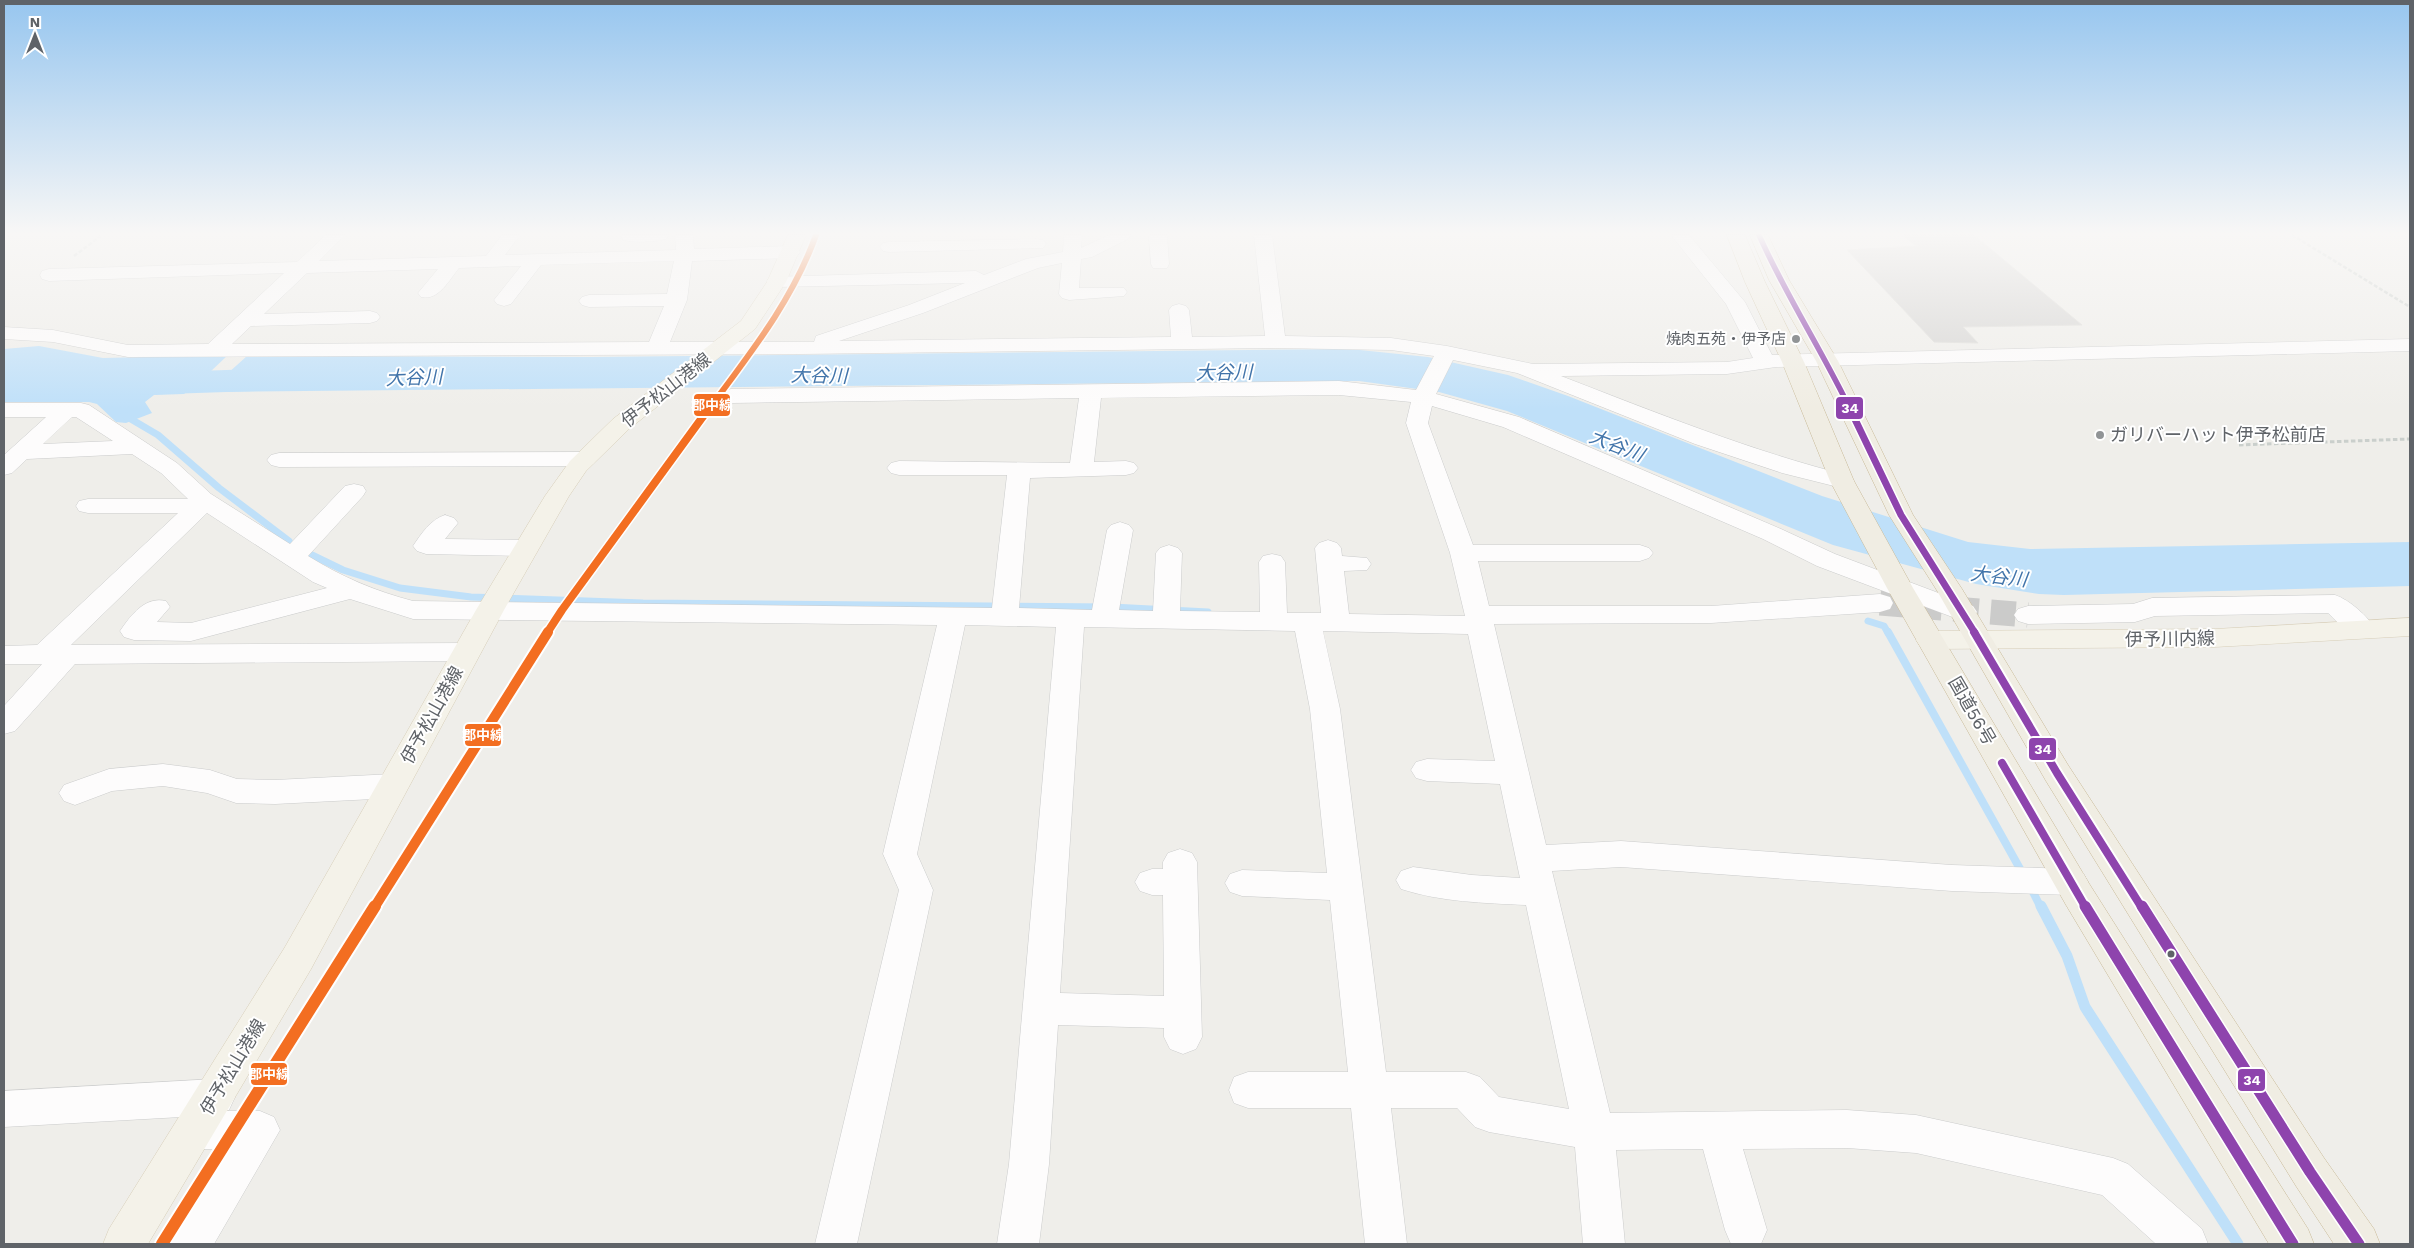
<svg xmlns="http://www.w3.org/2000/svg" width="2414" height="1248" viewBox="0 0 2414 1248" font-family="'Work Sans','Noto Sans JP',sans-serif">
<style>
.water{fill:#bfe0f9}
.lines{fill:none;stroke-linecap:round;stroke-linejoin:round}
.stream-far2{stroke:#bfe0f9;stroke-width:7}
.stream-far1{stroke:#bfe0f9;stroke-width:8}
.stream{stroke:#bfe0f9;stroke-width:11}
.river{fill:#bfe0f9;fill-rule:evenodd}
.building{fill:#d6d5d3;stroke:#deddd9}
.street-tunnel{stroke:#cbcbca;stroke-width:25;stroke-dasharray:25 12;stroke-linecap:butt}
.street-casing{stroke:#cbcccc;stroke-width:1}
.primary-casing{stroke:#d7ceb8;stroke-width:1}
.highway-casing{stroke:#c8b996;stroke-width:1}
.path-far1{stroke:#cacfcc;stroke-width:2.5;stroke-dasharray:4 2;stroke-linecap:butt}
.path{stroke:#cacfcc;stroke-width:3;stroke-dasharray:4.5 2.5;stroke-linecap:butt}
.street{fill:#fdfcfc;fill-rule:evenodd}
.primary{fill:#f4f2e9;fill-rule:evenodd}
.highway{fill:#f0ede3;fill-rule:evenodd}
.bus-1-far3-casing{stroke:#fff;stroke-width:8}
.bus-1-far2-casing{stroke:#fff;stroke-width:10}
.bus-1-far1-casing{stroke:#fff;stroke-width:12}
.bus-1-casing{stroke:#fff;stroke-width:14}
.bus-1-far3{stroke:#8e44ad;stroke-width:5.5}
.bus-1-far2{stroke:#8e44ad;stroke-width:7}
.bus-1-far1{stroke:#8e44ad;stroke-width:8}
.bus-1{stroke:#8e44ad;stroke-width:11}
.rail-1-far3-casing{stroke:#fff;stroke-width:9}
.rail-1-far2-casing{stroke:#fff;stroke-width:11}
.rail-1-far1-casing{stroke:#fff;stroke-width:14}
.rail-1-casing{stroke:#fff;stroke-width:16}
.rail-1-far3{stroke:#f36e21;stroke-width:6}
.rail-1-far2{stroke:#f36e21;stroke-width:8}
.rail-1-far1{stroke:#f36e21;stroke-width:10}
.rail-1{stroke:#f36e21;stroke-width:12}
.poi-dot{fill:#919496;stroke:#fff;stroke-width:2}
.bus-dot{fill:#5f6368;stroke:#fff;stroke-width:2}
.labels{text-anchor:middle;stroke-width:4;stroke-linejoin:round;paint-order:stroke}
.far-poi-label{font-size:15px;fill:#5f6368;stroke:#fff;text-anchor:end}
.street-label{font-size:18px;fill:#5f6368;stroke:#fff}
.poi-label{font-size:18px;fill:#5f6368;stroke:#fff;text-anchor:start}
.water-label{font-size:19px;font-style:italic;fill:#4174aa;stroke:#fff}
.line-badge{stroke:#fff;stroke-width:2}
.badge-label{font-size:14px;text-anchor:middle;font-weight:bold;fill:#fff}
</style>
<rect width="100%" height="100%" fill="#efeeea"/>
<path class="water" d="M39,346L103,358L228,355L209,373L202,375L205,376L184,394L154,395L145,402L152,413L126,423L116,422L97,404L89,402H4V349Z
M1350,349L1428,357L1508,375L1568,396L1822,496L1968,542L2030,549L2410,542V586L2064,595L2039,594L1976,584L1833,545L1507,411L1439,392L1359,381L207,392L247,356L591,357Z"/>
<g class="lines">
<path class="stream-far2" d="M124,415L158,435L219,488L289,541
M312,555L343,570L400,588L471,597L643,603L1112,607L1208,612
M1868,621L1884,626L1888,633"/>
<path class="stream-far1" d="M1888,632L2024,876
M2030,886L2041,908"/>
<path class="stream" d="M2041,906L2067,956L2085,1007L2238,1244"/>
<path class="river" d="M283,368L295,372L301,379L295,386L283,390L137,395L125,391L119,384L125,377L137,373Z"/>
</g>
<path class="building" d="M1902,235H1974L2082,325L1963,327L1978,343L1934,342L1847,250L1916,246Z"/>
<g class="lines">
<path class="street-tunnel" d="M1880,603L2028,615"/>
<g class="street-casing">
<path id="street" d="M326,235H345L319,261L486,256L502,235H520L505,255L676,250L675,235H693L694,249L791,246L797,248L800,252L797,256L791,258L692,261L687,300L670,342H814L816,336L909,305L965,283L777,287L770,285L767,281L770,277L976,271L984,275L1026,259L1063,252L1064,235H1082L1081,248L1109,235H1131L1128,239L1092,257L1081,259L1079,288H1124L1127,292L1124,296L1069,300L1062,298L1059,294L1062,263L1038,268L923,313L839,341L1171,337L1169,310L1172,306L1179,304L1186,306L1189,310L1192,337L1265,336L1254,235H1272L1285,336L1391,338L1447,346L1533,364L1727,362L1753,358L1726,304L1671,235H1689L1745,302L1772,355L2410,339V351L1776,367L1727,374L1561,376C1657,413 1751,451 1850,476L1854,481L1850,486L1842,488L1782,473L1695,444L1517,373L1453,360L1436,394L1519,417L1781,529L1835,554L1973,606L1977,612L1973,618L1963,621L1817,566L1763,539L1503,427L1432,406L1428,423L1473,545H1640L1649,548L1653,553L1649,558L1640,561H1478L1489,606H1711L1880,594L1890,597L1893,603L1890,609L1880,612L1711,623L1494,624L1546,845L1621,841L1952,865L2071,869L2083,873L2088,882L2083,891L2071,895L1952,891L1621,867L1552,871L1610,1113L1847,1110L1916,1115L2113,1158L2128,1164L2202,1229L2208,1244H2156L2102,1195L1916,1153L1847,1148L1743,1149L1767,1230L1761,1244H1731L1725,1230L1703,1149L1616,1150L1625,1244H1583L1575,1147L1489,1132L1475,1127L1457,1108H1391L1407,1244H1365L1351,1108H1248L1234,1103L1229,1090L1234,1077L1248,1072H1348L1330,900L1242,896L1230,892L1225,883L1230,874L1242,870L1327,873L1310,709L1295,631L1084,627L1060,993L1164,996L1163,895H1152L1140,891L1135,882L1140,873L1152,869H1163V862L1168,853L1180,849L1192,853L1197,862L1202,1037L1196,1049L1183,1054L1170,1049L1164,1037V1028L1058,1025L1049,1164L1039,1244H997L1009,1164L1056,627L965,625L917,854L933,890L857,1244H815L899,890L883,854L937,625L413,619L350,599L191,641L134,640L124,637L120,631C131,615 145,596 166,601L170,607L157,622L191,623L327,588L313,582L207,513L71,645L467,643L477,645L481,652L477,659L467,661L75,664L15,731L4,734V706L42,664H4V646L37,645L178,513H88L79,511L76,506L79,501L88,499H188L161,473L132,454L27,459L12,473L4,475V455L46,417H4V403H81L89,405L177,463L211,494L290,544L345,486L354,484L363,486L366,491L363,496L308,556C342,577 375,591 413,601L992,608L1007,475H899L891,473L887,468L891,463L899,461L1070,463L1079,398L731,403L723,401L720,396L723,391L731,389L1339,381L1416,390L1434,356L1391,350L1276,348L800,354L128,357L53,342L4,339V327L53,330L128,345L208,344L284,273L49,281L42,279L40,275L42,271L49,269L297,262ZM674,261L667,294L589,295L582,297L579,301L582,305L589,307L664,306L649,342L232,344L251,326L370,323L377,321L380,317L377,313L370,311L264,314L307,273L438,269L418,293L421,297C439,301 449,280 459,268L521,266L494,300L497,304L504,306L511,304L541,265ZM1339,395L1411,402L1406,423L1450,553L1465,616L1349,614L1344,571L1367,570L1371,564L1367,558L1342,556L1341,548L1337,543L1328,540L1319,543L1315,548L1321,613H1287L1285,562L1281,556L1272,554L1263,556L1259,562L1260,612L1180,611L1182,553L1178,548L1169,545L1160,548L1156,553L1153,611L1119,610L1133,530L1129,525L1120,522L1111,525L1107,530L1092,610L1019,608L1030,478L1126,475L1134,473L1138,468L1134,463L1126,461L1094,462L1101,398ZM72,417H76L113,441L43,444ZM1323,631L1468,634L1495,761L1427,759L1416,762L1411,770L1416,778L1427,781L1500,784L1520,878L1472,875L1413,867L1401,871L1396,880L1401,889C1441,902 1484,903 1526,905L1569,1109L1499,1097L1480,1077L1466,1072H1386L1340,709Z
M621,235H669L666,239C653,242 636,243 623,240Z
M1149,235H1167L1169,264L1167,268H1153L1151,264Z
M1037,239L1043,240L1046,244L1043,248L889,252L883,251L880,247L883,243L889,242Z
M585,452L593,454L597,459L593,464L585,466L279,467L271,465L267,460L271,455L279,453Z
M445,515L454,518L458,523L445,539L525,540L534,543L538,548L534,553L525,556L426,554L417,551L413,546C421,534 431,519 445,515Z
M2335,595C2350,600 2367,616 2376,629L2372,635C2352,641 2342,626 2328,613L2155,616L2135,622L2028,624L2018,621L2014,615L2018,609L2028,606L2133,604L2152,598Z
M163,764L210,770L237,779L275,780L393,774L404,778L409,786L404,794L393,798L275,804L236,803L207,793L163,786L112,791L75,805L64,801L59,793L64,785L109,769Z
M215,1079L229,1084L235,1097L229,1110L224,1111H260L274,1117L280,1130L214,1244H169L175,1229L226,1149H195L181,1143L175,1130L181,1117L4,1127V1091Z"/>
</g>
<g class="primary-casing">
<path id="primary" d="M788,235H806L786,282L755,329L629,429L586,471L569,496L504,610L311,969L148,1244H103L109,1229L285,947L476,610L545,496L570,461L613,419L741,321L767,282Z
M2410,618V636L2215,647L1930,649L1920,646L1916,640L1920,634L1930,631L2215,629Z"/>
</g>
<g class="highway-casing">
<path id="highway" d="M1727,235H1745L1765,282L1804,362L1854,481L1913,588L2090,885L2308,1229L2314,1244H2269L2066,905L1887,588L1830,481L1782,362L1745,282Z
M1750,235H1768L1789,280L1838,361L1913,515L1962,589L2068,765L2324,1158L2374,1229L2380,1244H2334L2296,1186L2046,781L1936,589L1889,515L1816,361L1769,280Z"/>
</g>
<path class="path-far1" d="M2292,235L2410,307
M74,256L102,235"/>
<path class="path" d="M2239,445L2410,439"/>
<use href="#street" class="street"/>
<use href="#primary" class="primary"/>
<use href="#highway" class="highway"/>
<g class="bus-1-far3-casing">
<path id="bus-1-far3" d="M1759,235C1786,296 1823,352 1852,413"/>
</g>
<g class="bus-1-far2-casing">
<path id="bus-1-far2" d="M1851,411L1901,515L1975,633"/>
</g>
<g class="bus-1-far1-casing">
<path id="bus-1-far1" d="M1974,632L2057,773L2142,908
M2002,763L2086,908"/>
</g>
<g class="bus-1-casing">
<path id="bus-1" d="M2085,906L2293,1244
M2142,906L2310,1172L2359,1244"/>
</g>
<use href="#bus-1-far3" class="bus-1-far3"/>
<use href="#bus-1-far2" class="bus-1-far2"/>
<use href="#bus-1-far1" class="bus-1-far1"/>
<use href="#bus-1" class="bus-1"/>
<g class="rail-1-far3-casing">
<path id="rail-1-far3" d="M706,413C748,356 792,302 816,235"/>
</g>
<g class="rail-1-far2-casing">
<path id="rail-1-far2" d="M547,633L562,610L707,411"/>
</g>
<g class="rail-1-far1-casing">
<path id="rail-1-far1" d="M374,908L548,632"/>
</g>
<g class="rail-1-casing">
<path id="rail-1" d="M162,1244L375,906"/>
</g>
<use href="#rail-1-far3" class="rail-1-far3"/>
<use href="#rail-1-far2" class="rail-1-far2"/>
<use href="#rail-1-far1" class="rail-1-far1"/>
<use href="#rail-1" class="rail-1"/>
</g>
<linearGradient id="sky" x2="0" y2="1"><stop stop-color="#97c6ef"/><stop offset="0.57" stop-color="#f8f7f6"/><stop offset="1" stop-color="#f8f7f6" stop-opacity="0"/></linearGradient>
<rect width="2414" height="409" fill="url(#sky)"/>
<g class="poi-dot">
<circle cx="1796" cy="339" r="5"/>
<circle cx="2100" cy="435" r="5"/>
</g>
<circle class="bus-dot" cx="2171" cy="954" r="4.5"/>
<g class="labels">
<g class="far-poi-label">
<text x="1786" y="344">焼肉五苑・伊予店</text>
</g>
<g class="street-label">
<text transform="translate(666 390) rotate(-38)" y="6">伊予松山港線</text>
<text transform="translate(2170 639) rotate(-1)" y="6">伊予川内線</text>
<text transform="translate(1972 711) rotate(60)" y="6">国道56号</text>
<text transform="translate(432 715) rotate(-61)" y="6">伊予松山港線</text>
<text transform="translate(233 1067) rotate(-59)" y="6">伊予松山港線</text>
</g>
<g class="poi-label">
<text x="2110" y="441">ガリバーハット伊予松前店</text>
</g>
<g class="water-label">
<text transform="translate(1224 372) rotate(-1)" y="7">大谷川</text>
<text transform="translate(819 375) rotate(1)" y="7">大谷川</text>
<text transform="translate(414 377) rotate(-2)" y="7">大谷川</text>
<text transform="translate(1617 445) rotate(21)" y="7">大谷川</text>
<text transform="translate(1999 576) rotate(7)" y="7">大谷川</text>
</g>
</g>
<g class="line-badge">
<rect x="693" y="393" width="38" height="24" rx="5" fill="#f36e21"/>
<rect x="1835" y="396" width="29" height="24" rx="5" fill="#8e44ad"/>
<rect x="464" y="723" width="38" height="24" rx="5" fill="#f36e21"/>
<rect x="2028" y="737" width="29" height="24" rx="5" fill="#8e44ad"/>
<rect x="250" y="1062" width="38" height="24" rx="5" fill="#f36e21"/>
<rect x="2237" y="1068" width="29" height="24" rx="5" fill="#8e44ad"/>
</g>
<g class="badge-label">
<text x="712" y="410">郡中線</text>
<text x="1850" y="413">34</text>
<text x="483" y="740">郡中線</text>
<text x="2043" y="754">34</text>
<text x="269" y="1079">郡中線</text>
<text x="2252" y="1085">34</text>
</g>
<rect width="2414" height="1248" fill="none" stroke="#5f6368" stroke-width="10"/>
<g transform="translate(35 35)" stroke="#ffffff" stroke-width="4" paint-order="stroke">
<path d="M0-4L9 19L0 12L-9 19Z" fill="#5f6368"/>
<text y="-8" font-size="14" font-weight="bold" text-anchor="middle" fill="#5f6368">N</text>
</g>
</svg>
